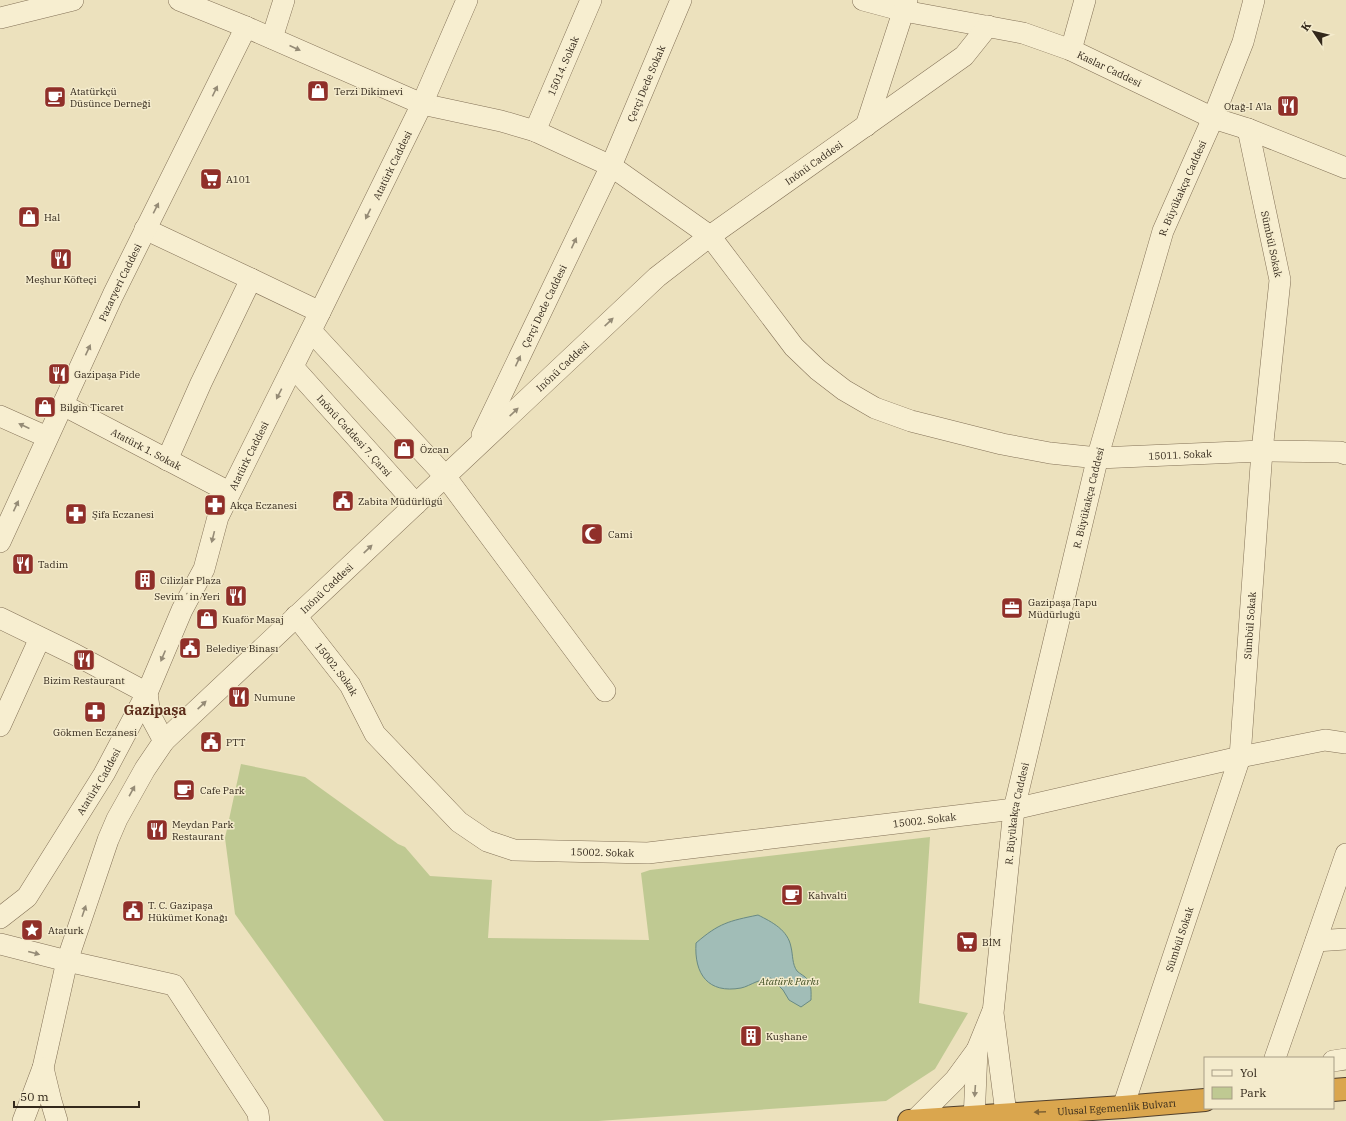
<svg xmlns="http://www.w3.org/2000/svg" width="1346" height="1121" viewBox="0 0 1346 1121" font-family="'IBM Plex Serif',serif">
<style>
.green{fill:#bfc992}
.water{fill:#a1bdb7;stroke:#698a84}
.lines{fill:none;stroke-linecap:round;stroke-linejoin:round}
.minor-casing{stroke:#837157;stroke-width:22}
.highway-casing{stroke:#503f2c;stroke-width:24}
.minor{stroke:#f7eed0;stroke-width:21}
.highway{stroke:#daa64e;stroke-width:22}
.oneway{fill:#958b76}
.oneway2{fill:#7e6132}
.labels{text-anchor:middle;stroke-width:3;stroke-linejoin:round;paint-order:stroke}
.street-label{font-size:10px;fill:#33281b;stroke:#f4ebcc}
.poi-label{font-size:10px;fill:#33281b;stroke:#f4ebcc;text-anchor:start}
.park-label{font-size:10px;font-style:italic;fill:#404e22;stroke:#f4ebcc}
.district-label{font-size:14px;font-weight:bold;fill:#5e2e1c;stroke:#f4ebcc}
</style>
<rect width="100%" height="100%" fill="#ece1bd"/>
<path class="green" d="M241,764L305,777L398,844L405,847L430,876L492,880L488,938L649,940L641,873L650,870L930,837L919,1003L968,1013L935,1069L886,1101L598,1121H384L235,914L225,838Z"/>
<path class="water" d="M758,915C772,922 788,930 791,947C793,955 792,964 797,971C800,974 805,976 807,979C812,985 811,993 811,1000L801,1007L789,1000L783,990L771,978C766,979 761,980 756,982C751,984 746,987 741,988C708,994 694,974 696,943C719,923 729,921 758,915Z"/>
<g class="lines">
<g class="minor-casing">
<g id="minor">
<path id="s1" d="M179,0L246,27L422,104L501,121L535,131L611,166L710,236L794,347L818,370L844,390L875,408L911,421L1002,444L1050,453L1098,458L1262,451L1340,452L1346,454"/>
<path id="s2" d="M863,0L904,11L1023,33L1071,50L1213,118L1248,129L1346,168"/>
<path d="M0,18L73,0"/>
<path d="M272,38L284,0"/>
<path d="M1071,50L1085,0"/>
<path d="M866,126L907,0"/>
<path id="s3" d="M535,131L591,0"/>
<path d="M145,229L251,279"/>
<path d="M311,331L445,476L605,691"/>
<path id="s4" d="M293,367L416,504"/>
<path id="s5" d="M63,405L229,492"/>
<path d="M0,416L47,437"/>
<path id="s6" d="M482,435L611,166L681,0"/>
<path d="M167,460L201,383L251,279L320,312"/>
<path id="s7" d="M0,542L113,295L246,27"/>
<path id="s8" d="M296,616L350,685L375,734L459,822L487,841L514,850L648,853L1014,809L1240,757L1325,740L1346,743"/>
<path d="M0,618L74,654L147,693L150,715L164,741L145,769L117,819L108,840L67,961L43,1068L23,1121"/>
<path d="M0,726L40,638"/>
<path id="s9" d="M164,741L657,277L710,236L964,56L988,26"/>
<path id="s10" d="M0,918L27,897L104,774L147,693L182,610L204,569L218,517L320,312L422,104L467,0"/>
<path d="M1316,941L1346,939"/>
<path d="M0,944L67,961L174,985L258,1113L259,1121"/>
<path d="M1275,1058L1346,854"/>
<path d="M1333,1061L1346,1059"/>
<path d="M43,1068L51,1101L57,1121"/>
<path id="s11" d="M1123,1107L1240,757L1262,451L1280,280L1248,129"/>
<path d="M915,1120L955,1080L977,1050"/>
<path d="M974,1121L977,1050L992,1013"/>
<path id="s12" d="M1007,1121L993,1013L1014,809L1099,452L1163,231L1213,118L1243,42L1254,0"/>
</g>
</g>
<g class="highway-casing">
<g id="highway">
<path d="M1333,1090L1346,1089"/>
<path id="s13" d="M909,1121L1123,1107L1205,1100"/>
</g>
</g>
<use href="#minor" class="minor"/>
<use href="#highway" class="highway"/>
</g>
<defs><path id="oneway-solid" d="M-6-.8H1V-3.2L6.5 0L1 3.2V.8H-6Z"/></defs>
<g class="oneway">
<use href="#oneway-solid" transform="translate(295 48) rotate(24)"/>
<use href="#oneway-solid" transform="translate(215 91) rotate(-64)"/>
<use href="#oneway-solid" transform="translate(156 208) rotate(-63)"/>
<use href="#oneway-solid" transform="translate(368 214) rotate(116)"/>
<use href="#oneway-solid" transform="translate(574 243) rotate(-65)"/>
<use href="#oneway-solid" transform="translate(609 322) rotate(-43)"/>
<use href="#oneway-solid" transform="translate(88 350) rotate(-65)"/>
<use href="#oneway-solid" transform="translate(518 361) rotate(-65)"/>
<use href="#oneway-solid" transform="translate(279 394) rotate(117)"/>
<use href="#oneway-solid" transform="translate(514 412) rotate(-43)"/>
<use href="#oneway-solid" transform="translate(24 426) rotate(-155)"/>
<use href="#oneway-solid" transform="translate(16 506) rotate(-65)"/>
<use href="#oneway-solid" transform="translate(213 537) rotate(104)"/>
<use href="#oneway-solid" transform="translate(368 549) rotate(-44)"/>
<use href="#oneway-solid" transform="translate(163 656) rotate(113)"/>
<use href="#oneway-solid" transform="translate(202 705) rotate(-43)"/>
<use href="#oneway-solid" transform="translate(132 791) rotate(-61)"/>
<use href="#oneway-solid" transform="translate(84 911) rotate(-71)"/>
<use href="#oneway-solid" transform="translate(34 953) rotate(15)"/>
<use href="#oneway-solid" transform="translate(975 1091) rotate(94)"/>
</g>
<use class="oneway2" href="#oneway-solid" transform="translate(1040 1112) rotate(177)"/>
<defs>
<g id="shop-square" transform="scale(1.15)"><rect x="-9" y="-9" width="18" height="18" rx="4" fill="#902f29" stroke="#f4ebcc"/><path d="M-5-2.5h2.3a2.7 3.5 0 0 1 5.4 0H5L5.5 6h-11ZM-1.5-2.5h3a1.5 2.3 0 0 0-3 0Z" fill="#fff"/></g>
<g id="cafe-square" transform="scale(1.15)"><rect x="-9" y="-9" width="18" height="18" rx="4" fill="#902f29" stroke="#f4ebcc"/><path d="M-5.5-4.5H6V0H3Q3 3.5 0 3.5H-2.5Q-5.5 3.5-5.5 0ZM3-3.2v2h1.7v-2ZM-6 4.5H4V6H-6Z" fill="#fff"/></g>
<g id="restaurant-square" transform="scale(1.15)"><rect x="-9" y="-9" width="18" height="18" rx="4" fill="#902f29" stroke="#f4ebcc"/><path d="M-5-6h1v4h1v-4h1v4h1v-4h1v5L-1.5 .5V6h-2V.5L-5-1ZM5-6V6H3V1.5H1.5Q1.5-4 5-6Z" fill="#fff"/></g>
<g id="supermarket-square" transform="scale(1.15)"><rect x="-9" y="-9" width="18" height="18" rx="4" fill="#902f29" stroke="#f4ebcc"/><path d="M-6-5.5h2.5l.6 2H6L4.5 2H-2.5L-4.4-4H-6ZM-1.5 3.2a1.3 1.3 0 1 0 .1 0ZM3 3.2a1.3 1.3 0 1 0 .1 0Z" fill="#fff"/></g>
<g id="civic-square" transform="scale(1.15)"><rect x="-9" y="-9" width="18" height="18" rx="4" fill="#902f29" stroke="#f4ebcc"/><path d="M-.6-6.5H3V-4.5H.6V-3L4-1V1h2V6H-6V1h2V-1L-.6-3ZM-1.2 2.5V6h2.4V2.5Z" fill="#fff"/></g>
<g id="pharmacy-square" transform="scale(1.15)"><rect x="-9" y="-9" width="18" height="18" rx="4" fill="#902f29" stroke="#f4ebcc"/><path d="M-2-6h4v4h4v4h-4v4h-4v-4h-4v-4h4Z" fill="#fff"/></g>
<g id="mosque-square" transform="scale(1.15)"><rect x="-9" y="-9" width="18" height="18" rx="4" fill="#902f29" stroke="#f4ebcc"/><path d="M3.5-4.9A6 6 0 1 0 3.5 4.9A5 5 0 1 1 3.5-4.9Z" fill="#fff"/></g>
<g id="building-square" transform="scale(1.15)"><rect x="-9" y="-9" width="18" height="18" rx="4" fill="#902f29" stroke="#f4ebcc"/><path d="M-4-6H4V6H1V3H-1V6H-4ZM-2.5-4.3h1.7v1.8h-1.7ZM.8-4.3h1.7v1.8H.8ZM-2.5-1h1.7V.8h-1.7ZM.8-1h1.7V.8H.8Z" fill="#fff"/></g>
<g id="office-square" transform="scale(1.15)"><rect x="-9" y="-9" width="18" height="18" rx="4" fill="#902f29" stroke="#f4ebcc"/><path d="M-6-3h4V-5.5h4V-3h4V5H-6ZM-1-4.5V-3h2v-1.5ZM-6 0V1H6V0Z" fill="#fff"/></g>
<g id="sight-square" transform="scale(1.15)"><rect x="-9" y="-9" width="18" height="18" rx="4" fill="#902f29" stroke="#f4ebcc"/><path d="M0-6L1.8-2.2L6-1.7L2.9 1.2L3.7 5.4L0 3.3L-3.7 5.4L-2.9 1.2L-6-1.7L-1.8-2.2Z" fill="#fff"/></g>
</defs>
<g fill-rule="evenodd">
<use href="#shop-square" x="318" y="91"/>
<use href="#cafe-square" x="55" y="97"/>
<use href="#restaurant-square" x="1288" y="106"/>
<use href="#supermarket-square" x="211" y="179"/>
<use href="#shop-square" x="29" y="217"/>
<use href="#restaurant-square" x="61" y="259"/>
<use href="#restaurant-square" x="59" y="374"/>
<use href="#shop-square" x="45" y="407"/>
<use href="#shop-square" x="404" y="449"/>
<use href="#civic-square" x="343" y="501"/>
<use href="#pharmacy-square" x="215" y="505"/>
<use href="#pharmacy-square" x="76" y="514"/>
<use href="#mosque-square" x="592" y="534"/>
<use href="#restaurant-square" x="23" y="564"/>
<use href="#building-square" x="145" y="580"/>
<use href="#restaurant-square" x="236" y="596"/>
<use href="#office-square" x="1012" y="608"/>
<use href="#shop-square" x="207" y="619"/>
<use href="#civic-square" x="190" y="648"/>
<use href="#restaurant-square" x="84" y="660"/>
<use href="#restaurant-square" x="239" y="697"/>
<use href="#pharmacy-square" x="95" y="712"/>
<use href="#civic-square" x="211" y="742"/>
<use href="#cafe-square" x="184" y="790"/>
<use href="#restaurant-square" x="157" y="830"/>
<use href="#cafe-square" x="792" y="895"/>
<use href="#civic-square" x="133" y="911"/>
<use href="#sight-square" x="32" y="930"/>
<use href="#supermarket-square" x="967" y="942"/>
<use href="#building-square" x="751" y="1036"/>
</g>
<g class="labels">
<g class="street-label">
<text dy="4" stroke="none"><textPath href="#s3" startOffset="71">15014. Sokak</textPath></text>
<text dy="4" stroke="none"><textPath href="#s2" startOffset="257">Kaslar Caddesi</textPath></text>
<text dy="4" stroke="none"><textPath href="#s6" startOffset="388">Çerçi Dede Sokak</textPath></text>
<text dy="4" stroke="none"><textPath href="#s9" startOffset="871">Inönü Caddesi</textPath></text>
<text dy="4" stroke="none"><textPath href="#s10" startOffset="854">Atatürk Caddesi</textPath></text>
<text dy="4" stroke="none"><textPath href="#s12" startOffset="958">R. Büyükakça Caddesi</textPath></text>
<text transform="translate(1272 244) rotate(78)" y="4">Sümbül Sokak</text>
<text dy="4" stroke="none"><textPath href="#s7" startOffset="286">Pazaryeri Caddesi</textPath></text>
<text dy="4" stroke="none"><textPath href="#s6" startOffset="143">Çerçi Dede Caddesi</textPath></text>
<text dy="4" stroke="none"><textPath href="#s9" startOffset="547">Inönü Caddesi</textPath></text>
<text dy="4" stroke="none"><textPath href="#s4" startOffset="92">Inōnü Caddesi 7. Çarsi</textPath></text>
<text dy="4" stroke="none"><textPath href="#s5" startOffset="94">Atatürk 1. Sokak</textPath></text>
<text dy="4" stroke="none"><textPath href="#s1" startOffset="1138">15011. Sokak</textPath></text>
<text dy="4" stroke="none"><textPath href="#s10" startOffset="530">Atatürk Caddesi</textPath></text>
<text dy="4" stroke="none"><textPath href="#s12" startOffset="634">R. Büyükakça Caddesi</textPath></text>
<text dy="4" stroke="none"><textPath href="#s9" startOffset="223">Inönü Caddesi</textPath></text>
<text dy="4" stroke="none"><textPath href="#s11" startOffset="501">Sümbül Sokak</textPath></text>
<text dy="4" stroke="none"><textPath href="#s8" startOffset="67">15002. Sokak</textPath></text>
<text dy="4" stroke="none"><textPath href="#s10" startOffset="170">Atatürk Caddesi</textPath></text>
<text dy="4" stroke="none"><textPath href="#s12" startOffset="310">R. Büyükakça Caddesi</textPath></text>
<text dy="4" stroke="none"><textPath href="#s8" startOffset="739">15002. Sokak</textPath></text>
<text dy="4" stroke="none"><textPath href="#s8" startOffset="415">15002. Sokak</textPath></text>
<text dy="4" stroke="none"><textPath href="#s11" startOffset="177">Sümbül Sokak</textPath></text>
<text dy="4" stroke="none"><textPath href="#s13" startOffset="208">Ulusal Egemenlik Bulvarı</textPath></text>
</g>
<g class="poi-label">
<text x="70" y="95">Atatürkçü<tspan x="70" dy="12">Düsünce Derneği</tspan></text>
<text x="334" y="95">Terzi Dikimevi</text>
<text x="1272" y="110" text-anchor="end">Otağ-I A'la</text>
<text x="226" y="183">A101</text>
<text x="44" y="221">Hal</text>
<text x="61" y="283" text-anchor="middle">Meşhur Köfteçi</text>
<text x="74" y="378">Gazipaşa Pide</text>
<text x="60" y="411">Bilgin Ticaret</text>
<text x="420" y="453">Özcan</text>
<text x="358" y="505">Zabita Müdürlügü</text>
<text x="230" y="509">Akça Eczanesi</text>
<text x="92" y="518">Şifa Eczanesi</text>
<text x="608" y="538">Cami</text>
<text x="38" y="568">Tadim</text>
<text x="160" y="584">Cilizlar Plaza</text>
<text x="220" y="600" text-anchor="end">Sevim´in Yeri</text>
<text x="1028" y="606">Gazipaşa Tapu<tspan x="1028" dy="12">Müdürluğü</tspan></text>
<text x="222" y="623">Kuaför Masaj</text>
<text x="206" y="652">Belediye Binası</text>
<text x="84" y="684" text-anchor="middle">Bizim Restaurant</text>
<text x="254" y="701">Numune</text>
<text x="95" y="736" text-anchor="middle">Gökmen Eczanesi</text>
<text x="226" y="746">PTT</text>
<text x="200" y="794">Cafe Park</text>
<text x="172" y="828">Meydan Park<tspan x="172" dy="12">Restaurant</tspan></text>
<text x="808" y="899">Kahvalti</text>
<text x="148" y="909">T. C. Gazipaşa<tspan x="148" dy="12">Hükümet Konağı</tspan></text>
<text x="48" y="934">Ataturk</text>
<text x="982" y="946">BİM</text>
<text x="766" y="1040">Kuşhane</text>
</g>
<g class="park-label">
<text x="789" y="985">Atatürk Parkı</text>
</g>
<g class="district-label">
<text x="155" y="715">Gazipaşa</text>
</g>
</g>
<rect x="1204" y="1057" width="130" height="52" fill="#f4ebcc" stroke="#a79d85"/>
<rect x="1212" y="1070" width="20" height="6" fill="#f7eed0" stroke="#a79d85"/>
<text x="1240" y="1077" font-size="12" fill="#33281b">Yol</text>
<rect x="1212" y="1087" width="20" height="12" fill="#bfc992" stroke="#a79d85"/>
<text x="1240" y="1097" font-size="12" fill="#33281b">Park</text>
<g transform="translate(1314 32) rotate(305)" stroke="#f4ebcc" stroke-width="3" paint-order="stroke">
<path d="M0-3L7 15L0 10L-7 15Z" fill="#33281b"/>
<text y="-6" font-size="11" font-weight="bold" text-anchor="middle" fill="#33281b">K</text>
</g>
<path d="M14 1101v6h125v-6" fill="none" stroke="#33281b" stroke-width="2"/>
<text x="20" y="1101" font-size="12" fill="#33281b" stroke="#f4ebcc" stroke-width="3" paint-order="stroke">50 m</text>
</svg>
